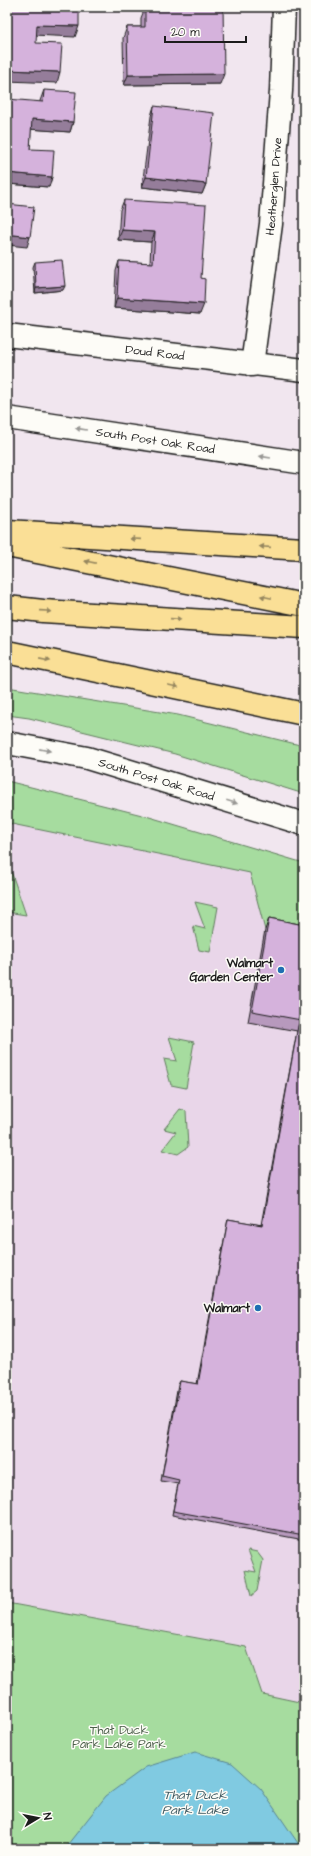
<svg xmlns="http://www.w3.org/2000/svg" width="311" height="1856" viewBox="0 0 311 1856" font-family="'Architects Daughter',sans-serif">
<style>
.built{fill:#e9d6e9}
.green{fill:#a6dc9f;stroke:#617c5e}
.water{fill:#80cae1;stroke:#588492}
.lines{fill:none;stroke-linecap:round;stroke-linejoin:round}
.minor-casing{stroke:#1c1c1c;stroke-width:25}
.secondary-casing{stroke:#1c1c1c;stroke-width:25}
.motorway-casing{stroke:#1c1c1c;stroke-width:25}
.minor{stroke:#fdfcf7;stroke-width:22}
.secondary{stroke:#fdfcf7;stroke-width:22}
.motorway{stroke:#fadf96;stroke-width:22}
.wall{fill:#b799bd;stroke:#1c1c1c}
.shaded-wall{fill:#957d9a;stroke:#1c1c1c}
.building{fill:#d5b2dc;stroke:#1c1c1c}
.oneway{fill:#989794}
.oneway2{fill:#96875f}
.poi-dot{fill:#1f6fb2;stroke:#fdfcf7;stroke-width:1.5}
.labels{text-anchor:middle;stroke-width:3;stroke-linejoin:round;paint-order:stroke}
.street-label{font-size:12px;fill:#1c1c1c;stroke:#fdfcf7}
.poi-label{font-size:12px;font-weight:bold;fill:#1c1c1c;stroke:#fdfcf7;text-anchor:end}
.park-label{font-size:12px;fill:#4c5f4a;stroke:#fdfcf7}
.water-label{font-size:13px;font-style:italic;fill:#3f5961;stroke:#fdfcf7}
</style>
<rect width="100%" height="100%" fill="#f1e6ef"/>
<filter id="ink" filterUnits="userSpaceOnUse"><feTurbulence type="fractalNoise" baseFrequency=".025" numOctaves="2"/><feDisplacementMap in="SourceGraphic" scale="8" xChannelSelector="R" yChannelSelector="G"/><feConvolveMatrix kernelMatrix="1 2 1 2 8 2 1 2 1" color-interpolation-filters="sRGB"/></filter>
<g filter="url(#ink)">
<path class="built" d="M7,781L146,816L304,863V1703L262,1695L246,1647L7,1603Z"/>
<path class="green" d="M7,687L178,715L304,746V794L175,754L29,718L7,715Z
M7,781L146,816L304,863V937L265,930L250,873L7,823Z
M7,868H10L26,915L7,912Z
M195,902L218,907L210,952L199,950L193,926L205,929Z
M169,1037L194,1042L186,1088L171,1085L164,1059L177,1061Z
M180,1109L186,1111L188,1147L178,1154L162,1150L176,1132L164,1129Z
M248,1550L257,1552L263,1560L257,1591L251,1596L245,1570L256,1572Z
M7,1603L246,1647L262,1694L304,1703V1849H7Z"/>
<path class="water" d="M195,1752L232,1763L261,1789L302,1849H64L106,1796L146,1767Z"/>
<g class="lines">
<g class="minor-casing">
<g id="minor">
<path id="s1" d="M7,335L304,370"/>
<path id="s2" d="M252,365L271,224L281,91L284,7"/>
</g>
</g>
<g class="secondary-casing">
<g id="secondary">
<path id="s3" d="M7,418L304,463"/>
<path id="s4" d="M7,743L87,758L304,824"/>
</g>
</g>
<g class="motorway-casing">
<path id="motorway" d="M7,531L304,549
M7,546L304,605
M7,607L43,611L304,627
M7,652L304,714"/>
</g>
<use href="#minor" class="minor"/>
<use href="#secondary" class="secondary"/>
<use href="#motorway" class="motorway"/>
</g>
<path class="wall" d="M145,8L220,84L124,85L123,38L127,27H141V18Z
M44,90L73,122L70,132L31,129L30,149L52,177L49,187L7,184L40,101Z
M154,106L206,184L202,194L142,187L151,116Z
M124,200L201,278L200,314L114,308L116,271L119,261L150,263L151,242L118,240L120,210Z
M35,262L63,290L35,293L33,267Z
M269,918L304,925V1540L172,1515L178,1484L161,1481L178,1385L180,1381L197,1384L227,1224L228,1219L261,1225L297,1031L248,1022L265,930Z"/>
<path class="shaded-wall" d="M37,25L79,26L75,37L33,35Z
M7,70L60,72L57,83L7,81Z
M224,74L220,84L124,85L128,75Z
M32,119L73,122L70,132L28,129Z
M7,173L52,177L49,187L7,184Z
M146,177L206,184L202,194L142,187Z
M122,230L155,232L151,242L118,240Z
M7,234L30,237L27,247L7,245Z
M65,286L63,290L35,293L36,288Z
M117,298L204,304L200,314L114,308Z"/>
<path class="building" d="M7,7H79V26L37,25L36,43L62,44L60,72L7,70Z
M223,7L224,74L128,75L127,27H145V8Z
M44,90L76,92L73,122L32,119L30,149L54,150L52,177L7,173V99L43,102Z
M154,106L214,113L206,184L146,177Z
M124,200L206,205L201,278L205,279L204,304L117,298L119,261L153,263L155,232L122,230Z
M7,204L34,207L30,237L7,234Z
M62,260L65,286L36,288L35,262Z
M269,918L304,925V1002L301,1020L252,1011Z
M304,1002V1535L173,1511L179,1480L162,1476L180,1381L198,1384L228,1219L262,1225L298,1026L301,1020Z"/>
<defs><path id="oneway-solid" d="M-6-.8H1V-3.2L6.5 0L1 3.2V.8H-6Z"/></defs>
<g class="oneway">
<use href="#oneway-solid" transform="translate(81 429) rotate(-171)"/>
<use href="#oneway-solid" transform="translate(265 457) rotate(-171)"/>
<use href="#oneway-solid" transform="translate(45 750) rotate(11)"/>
<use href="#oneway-solid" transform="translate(232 802) rotate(17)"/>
</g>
<g class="oneway2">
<use href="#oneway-solid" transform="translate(135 539) rotate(-176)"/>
<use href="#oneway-solid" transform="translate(265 547) rotate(-176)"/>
<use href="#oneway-solid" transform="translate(90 562) rotate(-169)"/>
<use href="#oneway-solid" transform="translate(266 597) rotate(-168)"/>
<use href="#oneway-solid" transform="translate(46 611) rotate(4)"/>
<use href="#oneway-solid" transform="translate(176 619) rotate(4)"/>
<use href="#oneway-solid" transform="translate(45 660) rotate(11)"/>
<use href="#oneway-solid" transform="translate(173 686) rotate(12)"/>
</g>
</g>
<g class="poi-dot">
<circle cx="281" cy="970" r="4"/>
<circle cx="258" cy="1308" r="4"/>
</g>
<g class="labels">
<g class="street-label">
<text dy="4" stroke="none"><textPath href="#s2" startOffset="180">Heatherglen Drive</textPath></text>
<text dy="4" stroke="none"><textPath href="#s1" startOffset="149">Doud Road</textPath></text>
<text dy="4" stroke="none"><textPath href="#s3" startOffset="150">South Post Oak Road</textPath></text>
<text dy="4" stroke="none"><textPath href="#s4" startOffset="154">South Post Oak Road</textPath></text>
</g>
<g class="poi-label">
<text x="273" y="967">Walmart<tspan x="273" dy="14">Garden Center</tspan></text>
<text x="250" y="1312">Walmart</text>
</g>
<g class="park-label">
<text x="119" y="1734">That Duck<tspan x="119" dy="14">Park Lake Park</tspan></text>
</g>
<g class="water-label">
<text x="195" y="1799">That Duck<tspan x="195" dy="15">Park Lake</tspan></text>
</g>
</g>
<rect width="311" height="1856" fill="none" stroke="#fdfcf7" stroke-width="24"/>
<rect x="12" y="12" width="287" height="1832" fill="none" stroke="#1c1c1c" stroke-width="1.5" filter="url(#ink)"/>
<g transform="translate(38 1818) rotate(80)" stroke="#fdfcf7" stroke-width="3" paint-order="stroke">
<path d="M0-3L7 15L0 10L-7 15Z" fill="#1c1c1c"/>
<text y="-6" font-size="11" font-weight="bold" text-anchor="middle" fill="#1c1c1c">N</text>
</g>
<path d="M165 36v6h81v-6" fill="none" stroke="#1c1c1c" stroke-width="2"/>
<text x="171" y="36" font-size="12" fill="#1c1c1c" stroke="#fdfcf7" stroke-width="3" paint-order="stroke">20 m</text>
</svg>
